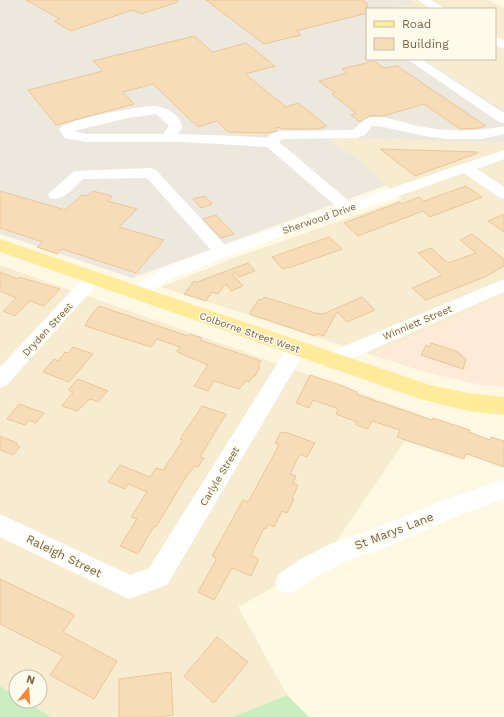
<svg xmlns="http://www.w3.org/2000/svg" width="504" height="717" viewBox="0 0 504 717" font-family="'Work Sans',sans-serif">
<style>
.residential{fill:#f7ecd0}
.commercial{fill:#ffead7}
.industrial{fill:#ede8de}
.green{fill:#caeec0}
.building{fill:#f7dcb8;stroke:#ebc696}
.lines{fill:none;stroke-linecap:round;stroke-linejoin:round}
.minor{fill:#fff;fill-rule:evenodd}
.major{fill:#ffeb9a;fill-rule:evenodd}
.labels{text-anchor:middle;stroke-width:3;stroke-linejoin:round;paint-order:stroke}
.street-label{font-size:10px;fill:#7a6246;stroke:#fffbec}
.near-street-label{font-size:12px;fill:#7a6246;stroke:#fffbec}
</style>
<rect width="100%" height="100%" fill="#fff9e3"/>
<path class="residential" d="M414,0H488L504,8V110L424,59H495V9H391L415,3Z
M330,137L499,143L504,141V296L372,355L161,287L231,259L402,199L353,155L338,148Z
M0,265L422,415L326,557L238,607L287,695L232,717H51L25,701H40V677H16V696L0,686Z"/>
<path class="commercial" d="M504,296V387L481,385L425,372L372,355Z"/>
<path class="industrial" d="M0,0H411L416,3L391,9H367V59H424L504,110V141L499,143L330,137L338,148L353,155L387,185L132,278L0,234Z"/>
<path class="green" d="M0,686L16,696V701H25L51,717H0Z
M287,695L309,717H232Z"/>
<path class="building" d="M26,0H177L178,2L141,14L132,10L71,31L54,21L60,19Z
M206,0H362L367,3V13L296,31L301,35L264,44Z
M194,36L213,52L246,43L275,66L245,74L286,107L298,103L327,126L318,129H285L276,127V131L269,133L228,132L217,121L198,127L153,84L123,92L134,104L56,125L28,90L103,71L93,61Z
M374,61L384,68L397,66L486,126L479,128L460,129L424,104L383,116H369L360,122L351,115L356,113L332,94L335,93L319,81L347,73L342,69Z
M380,149L478,152V153L415,176Z
M466,186L482,197L430,217L423,211L358,236L344,223L400,202L402,204L419,197L424,201Z
M0,191L65,210L82,195L87,196L93,191L112,196L108,201L137,209L119,227L164,240L136,273L62,249L57,254L37,247L43,242L0,228Z
M205,196L212,204L201,208L193,199Z
M504,214V232L488,221Z
M216,215L234,234L221,238L203,219Z
M472,234L504,259V266L485,277L426,300L412,288L442,275L418,253L431,248L448,263L476,253L460,240Z
M329,237L342,249L289,268L288,267L283,269L272,257Z
M248,263L255,271L239,277L235,272L233,275L243,286L231,291L226,284L218,294L212,292L206,301L184,294L194,281L197,282Z
M0,272L18,279L19,277L60,289L44,306L30,301L15,316L3,311L16,298L0,291Z
M264,297L319,314V313L323,314L362,297L375,310L347,322L337,312L324,336L317,334L315,336L249,314L259,299L262,300Z
M99,306L188,336L190,334L202,338L200,340L261,361L258,366L260,367L255,376H253L249,382L246,381L239,389L214,381L208,391L194,386L208,365L177,352L180,347L157,339L151,347L85,326L88,321H87Z
M431,343L456,351L466,359L463,369L421,355L426,345L430,347Z
M73,347L93,354L69,382L43,372L54,359L58,361L65,352L68,353Z
M310,375L343,386L357,392L356,394L379,402L432,420L433,418L470,430L469,432L490,440L491,437L504,441V467L467,454H466L464,459L408,441L397,437L400,430L372,421L368,429L356,425L357,422L336,414L338,410L336,408L313,400L309,408L296,403Z
M78,379L108,391L98,402L90,399L77,411L62,406L73,392L68,390Z
M19,404L44,413L36,423L29,420L25,425L7,419Z
M202,406L226,414L200,457L204,458L198,467L195,466L186,477L156,527L154,526L138,554L120,546L137,519L131,517L147,492L128,484L125,489L108,482L120,465L150,477L156,468L163,470L183,440L180,439Z
M281,432L285,433L286,432L315,443L307,457L300,454L290,474L296,476L293,483L298,485L292,499H294L287,513L282,511L274,527L268,524L266,529L264,528L252,553L251,555L259,559L251,576L232,568L214,600L198,592L216,560V558L212,556L243,500L248,502L279,445L275,443Z
M0,436L17,443L16,445L20,447L13,455L0,450Z
M0,579L75,615L63,632L117,661L94,699L50,675L63,656L0,624Z
M217,637L248,662L214,703L184,676Z
M171,672L173,715L159,717H119V679Z"/>
<g class="lines">
<path class="minor" d="M418,0H431L445,9H431Z
M495,36L504,40V49L495,45Z
M407,59H421L504,113V123L499,122Z
M152,106C164,106 182,114 182,128L178,134L240,136L267,138L270,134L280,131L353,130C362,123 361,119 373,117C388,116 404,123 418,126C447,132 475,132 504,126V134L481,139H447L424,136L379,126H372L365,135L356,138L282,139L279,142L350,202L504,150V159L477,169L504,187V199L498,197L464,173L228,256L166,281L145,297L139,299L133,297L130,293C143,272 188,259 211,250L147,178L83,179C74,187 64,202 50,198L48,195L50,192L74,171L151,168L156,170L225,245L337,207L267,147L184,142H86L64,138L59,129C66,119 137,107 152,106ZM156,114L168,125V127L163,134H86L74,131L128,118Z
M93,272L99,274L102,278L99,282L7,385L0,388V367L87,274Z
M504,279V292L337,365L330,367L323,365L320,360L323,355Z
M297,341L304,343L307,348L167,585L129,599L0,537V514L130,575L149,568L290,343Z
M504,479V499L460,515L384,548L346,561L317,576L297,590L288,594L279,590L275,582L279,574L299,560L330,544L371,530L444,500Z"/>
<path class="major" d="M0,239L430,385L468,393L504,397V415L468,411L420,399L0,252Z"/>
</g>
<g class="labels">
<g class="street-label">
<text transform="translate(319 218) rotate(-19)" y="4">Sherwood Drive</text>
<text transform="translate(417 322) rotate(-23)" y="4">Winniett Street</text>
<text transform="translate(47 329) rotate(-47)" y="4">Dryden Street</text>
<text transform="translate(250 332) rotate(19)" y="4">Colborne Street West</text>
<text transform="translate(219 476) rotate(-59)" y="4">Carlyle Street</text>
</g>
<g class="near-street-label">
<text transform="translate(394 531) rotate(-21)" y="4">St Marys Lane</text>
<text transform="translate(64 556) rotate(26)" y="4">Raleigh Street</text>
</g>
</g>
<rect x="366" y="8" width="130" height="52" fill="#fffbec" stroke="#cabeaa"/>
<rect x="374" y="21" width="20" height="6" fill="#ffeb9a" stroke="#cabeaa"/>
<text x="402" y="28" font-size="12" fill="#7a6246">Road</text>
<rect x="374" y="38" width="20" height="12" fill="#f7dcb8" stroke="#cabeaa"/>
<text x="402" y="48" font-size="12" fill="#7a6246">Building</text>
<g transform="translate(28 689) rotate(17)"><circle r="19" fill="#fffbec" stroke="#cabeaa"/>
<path d="M0-3L7 15L0 10L-7 15Z" fill="#f5863b"/>
<text y="-6" font-size="11" font-weight="bold" text-anchor="middle" fill="#7a6246">N</text>
</g>
</svg>
